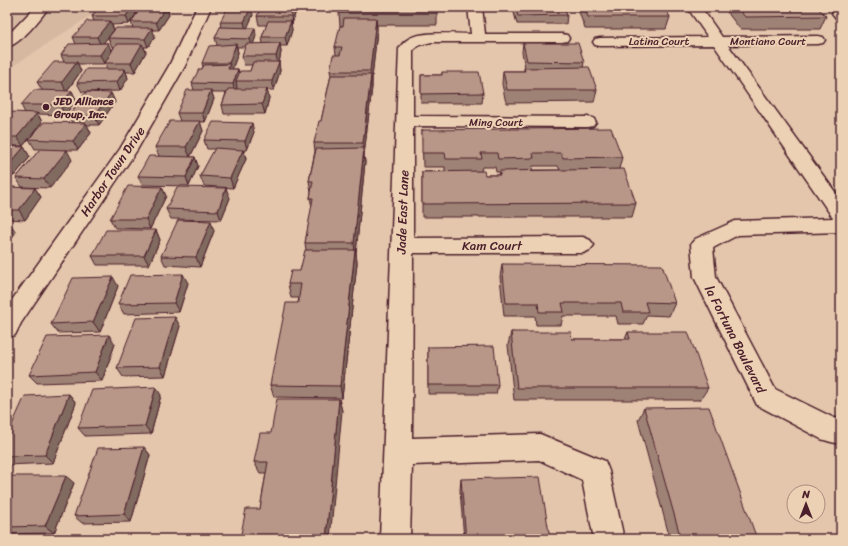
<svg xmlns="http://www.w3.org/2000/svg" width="848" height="546" viewBox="0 0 848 546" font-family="Sriracha,sans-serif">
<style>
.built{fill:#d6b8a1}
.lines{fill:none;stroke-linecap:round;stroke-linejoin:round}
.minor-casing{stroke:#4a1f2b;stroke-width:3}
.minor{fill:#edd1b4;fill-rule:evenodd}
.wall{fill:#9e8275;stroke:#4a1f2b;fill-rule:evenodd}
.shaded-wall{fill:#816a5f;stroke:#4a1f2b}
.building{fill:#b89788;stroke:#4a1f2b}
.poi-dot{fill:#4a1f2b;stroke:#edd1b4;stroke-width:1.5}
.labels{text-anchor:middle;stroke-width:4;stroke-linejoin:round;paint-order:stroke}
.far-street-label{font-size:11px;fill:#4a1f2b;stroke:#edd1b4}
.far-poi-label{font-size:11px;font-weight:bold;fill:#4a1f2b;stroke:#edd1b4;text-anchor:start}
.street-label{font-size:13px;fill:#4a1f2b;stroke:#edd1b4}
</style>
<rect width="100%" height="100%" fill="#e3c6ac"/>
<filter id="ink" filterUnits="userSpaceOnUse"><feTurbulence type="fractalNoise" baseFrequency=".025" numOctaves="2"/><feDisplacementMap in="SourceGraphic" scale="8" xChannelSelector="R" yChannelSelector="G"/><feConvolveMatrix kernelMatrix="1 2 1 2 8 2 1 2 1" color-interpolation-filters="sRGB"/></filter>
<g filter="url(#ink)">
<path class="built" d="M7,7H104L7,70Z"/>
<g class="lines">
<g class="minor-casing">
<path id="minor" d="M35,7H49C40,19 21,44 7,47V36Z
M197,7H211L185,66L137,150L21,323L15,335L7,338V307L120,149L169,66Z
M468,7H482L485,34H562L567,35L569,38L567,41L562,42H432L419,45L413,50V116L587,117L593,118L596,122L593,126L587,127L413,126V238L583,237L590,240L594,245L590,250L583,253H413L412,438L540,434L605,461L609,471L624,539H594L582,480L539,460L412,465L410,539H380L399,49C401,45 406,40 410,38C426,31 453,34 471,34Z
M687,7H701L722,37L818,36L823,37L825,40L823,43L818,44L728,45L841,200V232L738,235L713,248L716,277L775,389L834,418H841V444L831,442L821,439L757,405L694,277L691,244L695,239L735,221L833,218L714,45L600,46L595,45L593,42L595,39L600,38L708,37Z
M839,9H841V19L836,18L832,13L834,10Z"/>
</g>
<use href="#minor" class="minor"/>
</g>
<path class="wall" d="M99,7H133L136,14L142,7H167L169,15L159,30H152L155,37L148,47H144L146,52L135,72H126L128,78L120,91L82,92L77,83L107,69L105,63L106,61L104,64H78L81,71L67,91H72L76,100L65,115L38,114L42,122L23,146H7V115L25,113L21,105L42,90L37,82L64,62L61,55L76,44L73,37L94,21L92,16ZM131,22L133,28L108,38L112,47H114L111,52L108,43H103L114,30L112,25L129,24Z
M513,7H564L567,15L566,24H517L513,9Z
M578,7H664L670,17L666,29H585L578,9Z
M725,7H817L826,16L820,29H740L724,8Z
M339,13H437V25H377V30L372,78V87L364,155L365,162L356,253L357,263L342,398L274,397L270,385L298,303L299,298H291L288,284L300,271L306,250L305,243L312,207L310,198L311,192L309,181L315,151L314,143L321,121L331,75L330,71L336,55L335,47L343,26H340Z
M295,14L292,24L291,25L292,30L287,46H280L281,52L279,63L280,71L274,90H267L269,98L265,114H224L222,105L226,93H212L214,99L205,122H200L203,131L190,157H195L198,166L189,186L142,185L138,176L159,156L155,147L180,121L177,113L194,90L192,83L203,67L202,63L217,45L215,38L221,27L220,22L253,15L247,27L256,36L253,44H263L262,37L267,25H259L257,16ZM237,47H245L242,56L244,65H252L250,71L239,73L238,69H232L238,53Z
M523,43L584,62L583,68L597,90L594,102L506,103L502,84L503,71H524V68H525L522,52Z
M442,72L483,93L482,103H421V75H442Z
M111,93L115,102L99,125H87L91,133L78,150H63L72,160L50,188L22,187L16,178L40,149H35L29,139L72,123L69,116Z
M422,130L622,157L619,169L636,203L632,217H422V172L445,171V167H423ZM533,166H558L560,170H532ZM482,167H495L496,172H500L499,175H485L481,171Z
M254,132L247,150H244L246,159L233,188L204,186L200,176L215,149H207L204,140Z
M7,146L24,147L30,157L14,176H7Z
M7,187L35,188L41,197L25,220L7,219Z
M162,187L166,196L150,229L115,228L110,219Z
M230,198L221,220L171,219L166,209Z
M156,230L160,240L149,265H97L92,256Z
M214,231L200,267L165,265L161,256Z
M502,264L675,303L669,316L647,315L643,324H618L616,316H563L561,325H536L535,316H504L500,277Z
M188,283L179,312L124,314L118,304Z
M118,286L100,332L58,333L51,324Z
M180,326L165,376L123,377L117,368Z
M511,332L572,339H625L628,332L708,388L700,400H514L508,345Z
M115,344L102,381L37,383L29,375Z
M428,347L498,385L496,394H428Z
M69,394L76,403L53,463L7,465V436Z
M161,395L151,434L85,436L78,428Z
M339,399L342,411L260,509L266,473H260L254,462L271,433Z
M644,408L757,539H670L638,420Z
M144,447L150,455L131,522L82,523L74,516Z
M7,476L74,483L54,533L7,534Z
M461,479L550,539H464L460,490Z"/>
<path class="shaded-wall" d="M132,7H133L136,14L129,24L126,16Z
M166,7H167L169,15L159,30L156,22Z
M251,7L253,15L246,31L244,22Z
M293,7H294L295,14L292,24L291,16Z
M376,18L377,30L372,78V87L364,155L365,162L356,253L357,263L342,398L340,386L355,252L354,243L364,149L363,143L371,79L370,71Z
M110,21L114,30L101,46L97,37Z
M291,21L292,30L287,46L285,37Z
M152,28L155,37L148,47L145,39Z
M255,28L256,36L252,47L250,39Z
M108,43L112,52L104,64L100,55Z
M280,43L281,52L279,63L280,71L274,90L272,81L278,64L276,56Z
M142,44L146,52L135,72L131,63Z
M236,44L238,53L232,70L228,69L229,67V63Z
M77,62L81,71L66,92L62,82Z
M125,69L128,78L120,91L117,82Z
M238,69L240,78L236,81L237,87L235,93L233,84Z
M267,89L269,98L265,114L262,104Z
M211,90L214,99L205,122L202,113Z
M72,91L76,100L65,115L60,105Z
M111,93L115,102L99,125L94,116Z
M37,113L42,122L23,146L17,137Z
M200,121L203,131L190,157L186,147Z
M86,123L91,133L78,150L73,141Z
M252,123L254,132L247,150L245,141Z
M24,147L30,157L14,176L8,166Z
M67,150L72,160L50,188L44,179Z
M243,150L246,159L233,188L230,178Z
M195,157L198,166L189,186L186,177Z
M162,187L166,196L150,229L146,219Z
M35,188L41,197L25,220L19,210Z
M226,188L230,198L221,220L218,211Z
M211,221L214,231L200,267L196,257Z
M9,222L16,232L7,245V226Z
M156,230L160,240L149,265L144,256Z
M183,274L188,283L179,312L174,303Z
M113,277L118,286L100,332L93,322Z
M175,317L180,326L165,376L160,367Z
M109,335L115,344L102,381L95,372Z
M156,387L161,395L151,434L145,426Z
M69,394L76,403L53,463L45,455Z
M339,399L342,411L330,539H326Z
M144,447L150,455L131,522L124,514Z
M66,476L74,483L54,533L45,526Z"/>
<path class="building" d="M99,7H132L126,16H92Z
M142,7H166L156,22H131Z
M228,7H251L244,22H220Z
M261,7H293L291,16H257Z
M340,7H437V13H339Z
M516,7H564L567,15L518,16Z
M584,7H664L670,17H588Z
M737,7H817L826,16L745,17Z
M344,18H376L370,71H330L333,55H340L342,47H335L340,26H343Z
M87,21H110L97,37H73Z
M268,21H291L285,37H262Z
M220,27L255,28L250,39L215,38Z
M116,28H152L145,39L108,38Z
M108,43L100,55H61L69,44Z
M280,43L276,56H242L246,44Z
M523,43H578L584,62L527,61Z
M116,44H142L131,63H105Z
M236,44L229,63H202L209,46Z
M54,62H77L62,82H37Z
M253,62H279L272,81H236L240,71H250Z
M230,64L228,69H238L233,84L192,83L199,69H202L204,65Z
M589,67L597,90H507L503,71H525L524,68Z
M86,69H125L117,82L77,83Z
M442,72H479L483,93L421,94V75H442Z
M331,75H371L363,143H314L319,121H321Z
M228,89H267L262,104L222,105Z
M34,90L72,91L60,105H21Z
M187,90H211L202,113H177Z
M86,92L111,93L94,116H69Z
M10,112L37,113L17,137H7V115Z
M170,121H200L186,147H155Z
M44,122L86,123L73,141L29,139Z
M213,122L252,123L245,141L204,140Z
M611,128L622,157L563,158L561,153H533L534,158L498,159L497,153H481L482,159H446L445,153H422V130Z
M7,146L24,147L8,166H7Z
M215,148L243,150L230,178L200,176Z
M364,148L354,243H305L313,198H310L313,181H309L316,149Z
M40,149L67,150L44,179L16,178Z
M149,156L195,157L186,177L138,176Z
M624,169L636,203L422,204V172L484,171L485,175H500V171Z
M128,186L162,187L146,219H110Z
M7,187L35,188L19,210H7Z
M177,187L226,188L218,211L166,209Z
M178,220L211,221L196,257L161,256Z
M106,230H156L144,256H92Z
M305,250H355L340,386L270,385L286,303H298L301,284H288L291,271H300Z
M502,264L662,265L675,303L645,302L648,312H623L621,303H562L564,312H539L538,303H506Z
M183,274L174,303L118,304L130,275Z
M113,277L93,322L51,324L73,278Z
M175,317L160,367L117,368L136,318Z
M511,332H571L572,339H630L628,332H688L708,388H517Z
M109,335L95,372L29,375L47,337Z
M494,346L498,385H428V347Z
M156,387L145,426L78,428L92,390Z
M69,394L45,455L7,456V436L25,396Z
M277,399H339L326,539H240L246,509H260L268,462H254L260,433H271Z
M709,407L757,539H681L644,408Z
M144,447L124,514L74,516L98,448Z
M7,476H66L45,526L7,527Z
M540,477L550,539H466L461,479Z"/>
</g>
<circle class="poi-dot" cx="46" cy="107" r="4"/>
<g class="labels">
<g class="far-street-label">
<text x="659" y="45">Latina Court</text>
<text x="768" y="45">Montiano Court</text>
<text x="496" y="126">Ming Court</text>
</g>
<g class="far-poi-label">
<text x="54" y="105">JED Alliance<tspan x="54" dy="13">Group, Inc.</tspan></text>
</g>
<g class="street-label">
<text transform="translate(112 171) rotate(-56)" y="5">Harbor Town Drive</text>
<text transform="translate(402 212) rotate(-88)" y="5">Jade East Lane</text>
<text x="492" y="250">Kam Court</text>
<text transform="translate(736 339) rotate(63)" y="5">la Fortuna Boulevard</text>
</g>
</g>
<rect width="848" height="546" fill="none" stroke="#edd1b4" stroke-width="24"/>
<rect x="12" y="12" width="824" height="522" fill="none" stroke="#4a1f2b" stroke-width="1.5" filter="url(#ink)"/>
<g transform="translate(806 504)"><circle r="19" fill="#edd1b4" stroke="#ac8a7d"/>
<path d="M0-3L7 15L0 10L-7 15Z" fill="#4a1f2b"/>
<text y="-6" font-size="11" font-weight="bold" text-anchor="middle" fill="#4a1f2b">N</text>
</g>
</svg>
